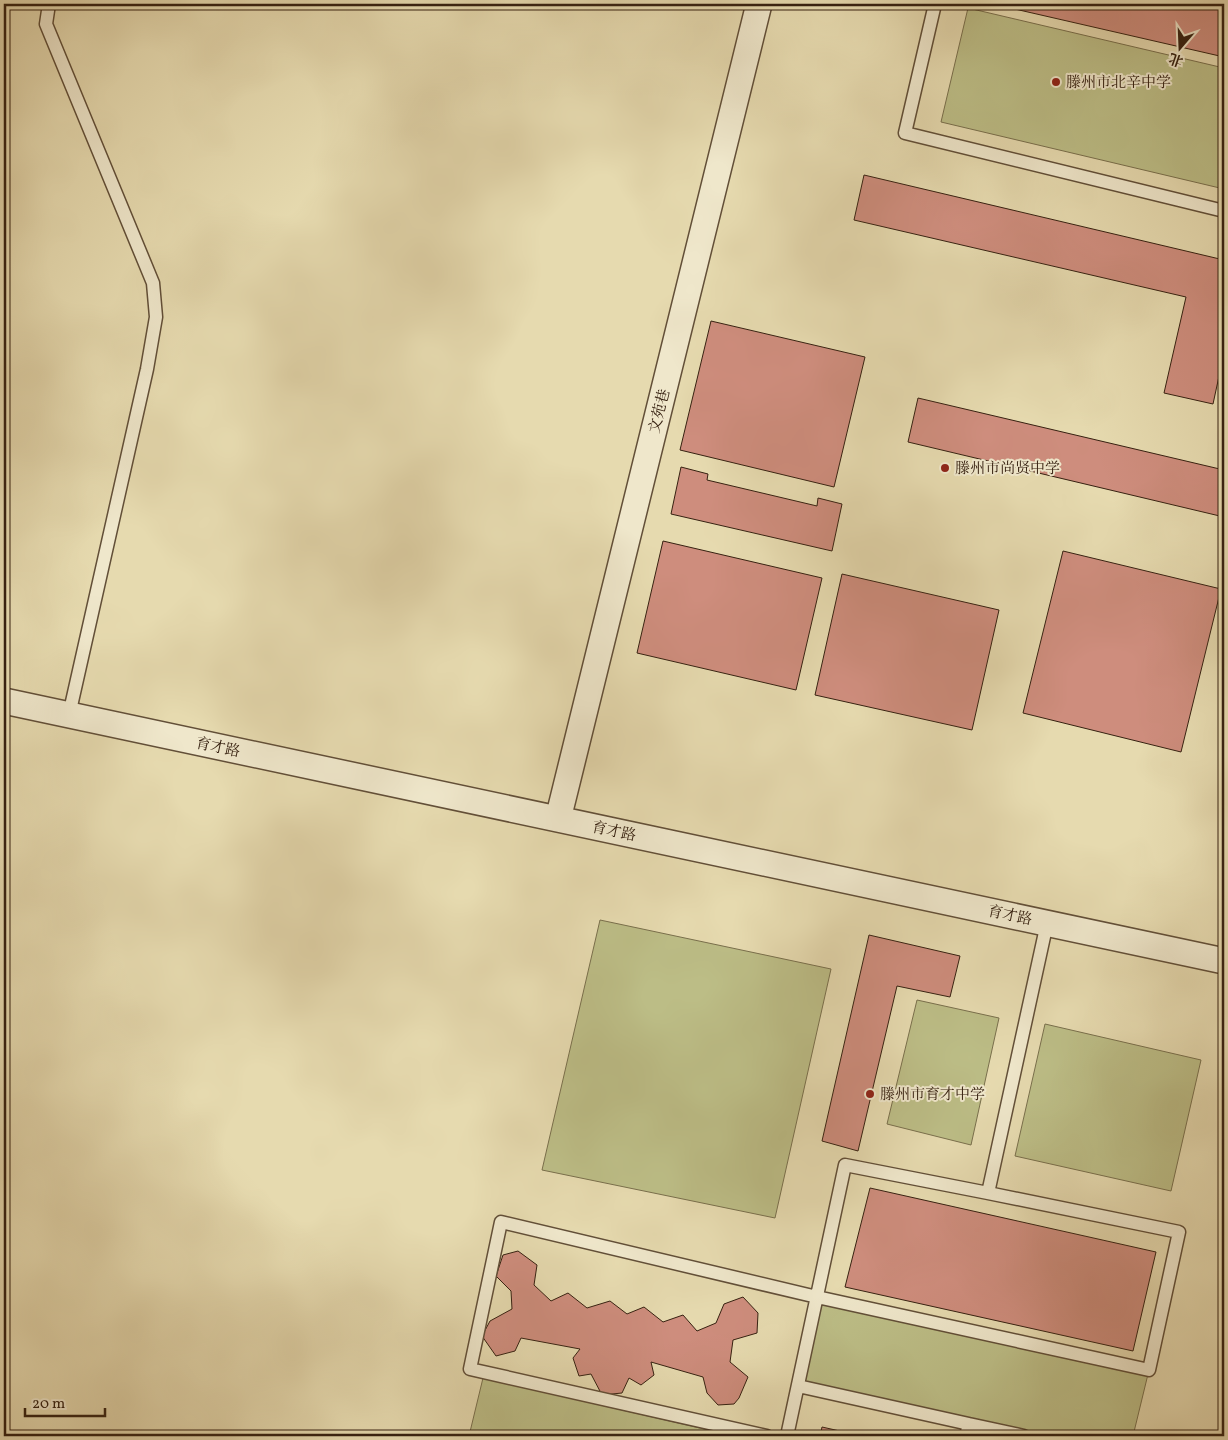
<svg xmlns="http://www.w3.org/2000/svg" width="1228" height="1440" viewBox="0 0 1228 1440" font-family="Vollkorn,'Noto Serif SC',serif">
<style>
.green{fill:#bcbd86;stroke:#796f4c}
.building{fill:#ce8d7d;stroke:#362111}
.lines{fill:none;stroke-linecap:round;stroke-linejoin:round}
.service-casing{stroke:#624f38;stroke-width:15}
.minor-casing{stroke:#624f38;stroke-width:28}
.service{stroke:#efe7cb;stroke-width:12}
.minor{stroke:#efe7cb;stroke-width:25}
.poi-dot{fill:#8f2418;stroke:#efe7cb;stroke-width:2}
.labels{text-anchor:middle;stroke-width:4;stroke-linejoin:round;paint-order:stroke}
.poi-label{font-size:15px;fill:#362111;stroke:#efe7cb;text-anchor:start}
.street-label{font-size:15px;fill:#362111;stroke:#efe7cb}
</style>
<rect width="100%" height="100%" fill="#e6daaf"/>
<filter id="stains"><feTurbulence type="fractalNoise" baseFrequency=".004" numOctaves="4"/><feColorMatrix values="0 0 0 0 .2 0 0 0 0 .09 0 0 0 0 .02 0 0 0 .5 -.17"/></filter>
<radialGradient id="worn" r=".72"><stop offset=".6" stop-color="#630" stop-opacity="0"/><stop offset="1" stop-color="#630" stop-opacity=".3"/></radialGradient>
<path class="green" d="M968,8L1224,68V189L941,122Z
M600,920L831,969L775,1218L542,1170Z
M917,1000L999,1018L971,1145L887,1124Z
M1045,1024L1201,1060L1171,1191L1015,1156Z
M817,1297L1149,1370L1133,1436H1025L798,1386Z
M483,1378L735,1436H469Z"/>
<path class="building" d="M993,4H1210L1224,7V57Z
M864,175L1224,260V353L1213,404L1164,393L1186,297L854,220Z
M711,321L865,357L834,487L680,450Z
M918,398L1224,470V517L908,442Z
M681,467L708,474L707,480L817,506L818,498L842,504L832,551L671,514Z
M663,541L822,578L796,690L637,653Z
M1063,551L1221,589L1181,752L1023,713Z
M842,574L999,610L972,730L815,695Z
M869,935L960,956L950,997L897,986L858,1151L822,1141Z
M870,1188L1156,1252L1133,1351L845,1287Z
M518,1251L537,1265L534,1285L551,1301L568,1293L587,1308L610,1301L627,1314L644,1307L663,1322L683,1315L697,1331L716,1323L724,1304L743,1297L758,1313L757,1333L733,1340L730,1362L748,1377L739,1398L734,1404L718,1405L707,1393L703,1377L651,1362L654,1375L641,1385L629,1378L622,1393L602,1395L591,1374L579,1376L573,1358L580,1349L521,1338L515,1351L496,1356L482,1336L490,1321L512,1309L511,1291L496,1276L503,1255Z
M822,1427L862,1436H820Z"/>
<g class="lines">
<g class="service-casing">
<path id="service" d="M49,4L46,24L153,283L156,317L147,369L69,715
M935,4L905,133L1224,211
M798,1386L969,1424L966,1436
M969,1424L1024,1436
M767,1436L470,1369L501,1222L817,1297L1149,1370L1179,1232L988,1193
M787,1436L845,1165L988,1193L1047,923"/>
</g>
<g class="minor-casing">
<path id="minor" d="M4,701L1224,961
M558,819L759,4"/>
</g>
<use href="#service" class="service"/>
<use href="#minor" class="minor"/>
</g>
<g class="poi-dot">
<circle cx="1056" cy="82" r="5"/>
<circle cx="945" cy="468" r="5"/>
<circle cx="870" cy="1094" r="5"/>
</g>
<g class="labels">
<g class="poi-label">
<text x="1066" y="87">滕州市北辛中学</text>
<text x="955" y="473">滕州市尚贤中学</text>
<text x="880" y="1099">滕州市育才中学</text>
</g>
<g class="street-label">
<text transform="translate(659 411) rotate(-76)" y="5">文苑巷</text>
<text transform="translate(218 747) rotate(12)" y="5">育才路</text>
<text transform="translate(614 831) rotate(12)" y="5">育才路</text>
<text transform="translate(1010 915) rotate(12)" y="5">育才路</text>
</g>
</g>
<rect width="1228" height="1440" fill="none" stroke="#e6daaf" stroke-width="20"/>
<rect x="5" y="5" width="1218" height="1430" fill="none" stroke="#362111" stroke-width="2.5"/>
<rect x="10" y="10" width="1208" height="1420" fill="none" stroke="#362111"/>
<g transform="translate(1180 48) rotate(199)" stroke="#efe7cb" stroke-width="4" paint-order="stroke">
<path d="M0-4L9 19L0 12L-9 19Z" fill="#362111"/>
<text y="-8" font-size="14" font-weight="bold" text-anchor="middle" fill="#362111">北</text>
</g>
<path d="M25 1408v8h80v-8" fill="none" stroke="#362111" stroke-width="2.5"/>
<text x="32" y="1408" font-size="15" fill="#362111" stroke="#efe7cb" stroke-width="4" paint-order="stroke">20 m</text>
<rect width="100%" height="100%" filter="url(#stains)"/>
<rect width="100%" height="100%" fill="url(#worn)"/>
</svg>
